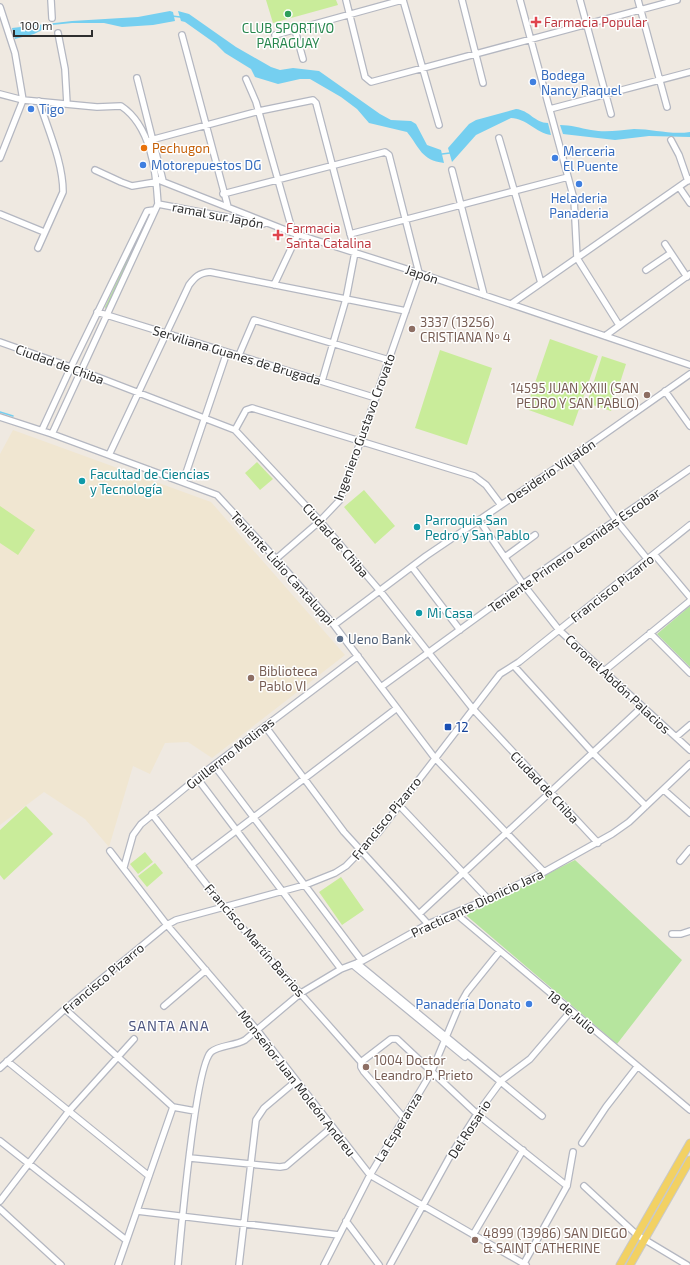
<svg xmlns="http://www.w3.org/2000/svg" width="690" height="1265" viewBox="0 0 690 1265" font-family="'Exo 2',sans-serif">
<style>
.education{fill:#f0e6d1}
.green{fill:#b6e59e}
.pitch{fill:#c9ec9a}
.water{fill:#75cff0}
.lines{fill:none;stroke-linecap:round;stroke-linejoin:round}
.stream{stroke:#75cff0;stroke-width:1.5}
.minor-casing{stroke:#b4b7c1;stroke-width:8}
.major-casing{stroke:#c9c9c9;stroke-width:9}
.minor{stroke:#fff;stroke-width:5.5}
.major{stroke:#f2d163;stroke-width:7}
.leisure-dot{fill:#2e9e5b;stroke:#fff;stroke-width:1.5}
.health-dot{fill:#e0444e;stroke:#fff;stroke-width:1.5}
.shop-dot{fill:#3f7fe0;stroke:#fff;stroke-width:1.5}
.food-dot{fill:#e8710a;stroke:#fff;stroke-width:1.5}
.education-dot{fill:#8d6e63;stroke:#fff;stroke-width:1.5}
.culture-dot{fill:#0f9aa8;stroke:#fff;stroke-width:1.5}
.service-dot{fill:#5c6f8a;stroke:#fff;stroke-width:1.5}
.transit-dot{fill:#1a4fb4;stroke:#fff;stroke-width:1.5}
.labels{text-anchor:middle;stroke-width:3;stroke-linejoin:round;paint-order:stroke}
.health-label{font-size:13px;fill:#be3a42;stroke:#fff;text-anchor:start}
.leisure-label{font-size:13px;fill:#27864d;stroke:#fff}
.shop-label{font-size:13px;fill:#366cbe;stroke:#fff;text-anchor:start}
.food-label{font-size:13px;fill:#c56008;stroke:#fff;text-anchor:start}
.street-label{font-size:13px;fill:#2e2e2e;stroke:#fff}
.education-label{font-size:13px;fill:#785e54;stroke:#fff;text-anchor:start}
.culture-label{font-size:13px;fill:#0d838f;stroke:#fff;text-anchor:start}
.service-label{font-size:13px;fill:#4e5e75;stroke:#fff;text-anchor:start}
.transit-label{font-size:13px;fill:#164399;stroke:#fff;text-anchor:start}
.neighbourhood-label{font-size:14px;letter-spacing:1px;fill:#4d5680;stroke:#fff}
</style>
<rect width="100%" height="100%" fill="#efe9e1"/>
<path class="education" d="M13,430L211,502L345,655L212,758L188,742L165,743L150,774L133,766L109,847L85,819L44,792L0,825V454Z"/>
<path class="green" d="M149,212L152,213L106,309L105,307Z
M690,606V667L657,634Z
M575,860L682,960L617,1044L467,916V914Z"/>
<path class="pitch" d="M266,0H336L338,5L273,23Z
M550,339L598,356L573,426L526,409Z
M440,350L492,368L467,445L415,428Z
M602,356L626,364L611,411L587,403Z
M257,462L273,479L260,490L245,473Z
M364,490L395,526L375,544L344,507Z
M0,506L35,530L18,555L0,543Z
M26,806L53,834L4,880L0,875V830Z
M145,852L153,862L138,874L130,864Z
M155,863L163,873L147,887L138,876Z
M341,877L364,910L342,925L319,892Z"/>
<path class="water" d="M170,11L173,12L175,21L153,25L122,27L104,23H72L52,25L34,34L15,39L12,28L72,21L138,17Z
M178,11L189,14L236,47L271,67L280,70L293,68L319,71L380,114L391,120L411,121L416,124L427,145L441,150L444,163C421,160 420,148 407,132L369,123L357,109L341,97L310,79H300L278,84L255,77L251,69L225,53L216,44L185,22L181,21Z
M516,109C529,110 535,123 548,123L551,135C536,133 526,118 511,118L476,135L452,162L448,148L469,124L476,120Z
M560,125C571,125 580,128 591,130C607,133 619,130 634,129C653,129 671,135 690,132V137L649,136L615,140L563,134Z"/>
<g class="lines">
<path class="stream" d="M172,16L180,17
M442,154L450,153
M0,412L13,416"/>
<g class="minor-casing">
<path id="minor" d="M51,0L52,18
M346,0L365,77L371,82L677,0
M403,0L439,125
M462,0L483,83
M520,0L574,199L577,258L619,325
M580,0L611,114
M638,0L667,107
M0,7L15,53L23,100L0,158
M295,30L303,59
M58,33L65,69L67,104
M182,35L228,207
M275,35L402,0
M137,78L163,181
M246,79L256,102L293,233
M0,94L23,100L97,107L121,106C151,126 156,171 158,204L52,434
M550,109L690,72
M499,138L541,283
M671,140L679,155L688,181
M147,141L259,111L313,100L316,103L355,252L346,299L322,381
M95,170L121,182L132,186L156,182
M452,170L484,295
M156,179L293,233L419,273L690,365
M679,187L690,203
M223,194L385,152L389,155L419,273
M158,204L263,224
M0,214L44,232
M350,234L568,177
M665,244L687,277
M38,248L63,192C63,162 48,130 39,101
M646,270L671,253
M274,285L298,234
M511,304L690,179
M97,312L376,398
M605,336L690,274
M0,342L82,371L235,430L320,521L380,591L473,709L598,843
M239,355L254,320L389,360
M665,391L690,426
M0,417L52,434L217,495L276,559L334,625L434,757L544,872
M42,430L71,367L147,211L154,210
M235,430L246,410L252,408L474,476L486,485L501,505
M109,455L189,285C195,277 199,273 210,272L406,311
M572,457L616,520L648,560
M183,482L227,352
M479,520L523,584L559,630L690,750
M654,554L690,597
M505,557L535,535
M276,559L320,521L340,500L419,273
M412,567L460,630
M334,625L426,556L572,457L690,374
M650,633L690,673
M514,666L594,754L646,806
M604,671L690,601
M381,687L523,584L690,469
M265,726L344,832L428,924
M676,737L690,725
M214,765L362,961
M197,778L341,969
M664,790L690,813
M399,805L488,899
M152,814L223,906L361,1062
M110,851L167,925L257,1030L370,1175L526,1265
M680,861L690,849
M191,865L397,708
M124,867L133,835L141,824L197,778L358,656
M455,913L690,1110
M419,914L642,707
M672,934H681L690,931
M357,963L542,1116
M353,965L465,1057
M164,1006L206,970
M65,1009L173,1107L195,1111
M7,1061L149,1176
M361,1062L391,1039H397L477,1114L567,1186
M361,1062V1067L364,1072L404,1118
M0,1068L65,1009L167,925L176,920L305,885L335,873L346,866L378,833L500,674L519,662L690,525
M0,1141L126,1240
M582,1143L606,1107L637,1067
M190,1158L280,1167L286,1166L332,1127
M584,1186L637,1235L687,1265
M0,1201L69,1111L134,1039
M0,1209L61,1265
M137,1211L339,1235
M346,1221L379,1265
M473,1235L523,1150
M118,1265L173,1107
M178,1265C181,1233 195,1067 211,1052C219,1045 235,1046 245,1040L301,993L341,969L362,961L428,924L488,899L544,872L612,834L629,822L690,764
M239,1265L256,1120L264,1108L296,1081
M324,1265L370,1175L431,1073L459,1006L467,992L500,951
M390,1265L449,1158L477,1114L502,1080L530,1059L571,1011
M523,1265L567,1186L573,1152"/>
</g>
<g class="major-casing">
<path id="major" d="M620,1265L690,1143
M630,1265L690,1160"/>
</g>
<use href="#minor" class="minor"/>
<use href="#major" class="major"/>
</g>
<circle class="leisure-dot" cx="288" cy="14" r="4"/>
<g class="health-dot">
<path d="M534 16h4v4h4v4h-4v4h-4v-4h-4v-4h4z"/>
<path d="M276 229h4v4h4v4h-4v4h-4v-4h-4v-4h4z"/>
</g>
<g class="shop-dot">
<circle cx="533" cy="82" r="4"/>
<circle cx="31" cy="109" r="4"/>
<circle cx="555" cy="158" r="4"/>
<circle cx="143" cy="165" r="4"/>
<circle cx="579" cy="184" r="4"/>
<circle cx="529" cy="1004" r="4"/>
</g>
<circle class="food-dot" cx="144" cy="148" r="4"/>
<g class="education-dot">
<circle cx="412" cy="329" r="4"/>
<circle cx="647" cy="395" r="4"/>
<circle cx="251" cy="678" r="4"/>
<circle cx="366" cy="1067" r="4"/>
<circle cx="475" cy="1240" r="4"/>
</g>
<g class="culture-dot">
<circle cx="82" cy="481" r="4"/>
<circle cx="417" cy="527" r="4"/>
<circle cx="419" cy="613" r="4"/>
</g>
<circle class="service-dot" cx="340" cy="639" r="4"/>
<rect class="transit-dot" x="444" y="723" width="8" height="8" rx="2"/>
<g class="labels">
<g class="health-label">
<text x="544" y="27">Farmacia Popular</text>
<text x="286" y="233">Farmacia<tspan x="286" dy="15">Santa Catalina</tspan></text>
</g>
<g class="leisure-label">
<text x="288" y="33">CLUB SPORTIVO<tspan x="288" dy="15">PARAGUAY</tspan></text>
</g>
<g class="shop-label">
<text x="541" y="80">Bodega<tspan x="541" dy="15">Nancy Raquel</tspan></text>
<text x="39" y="114">Tigo</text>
<text x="563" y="156">Merceria<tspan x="563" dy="15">El Puente</tspan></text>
<text x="151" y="170">Motorepuestos DG</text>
<text x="579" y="203" text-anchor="middle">Heladeria<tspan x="579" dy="15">Panaderia</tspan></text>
<text x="521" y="1009" text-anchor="end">Panadería Donato</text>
</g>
<g class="food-label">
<text x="152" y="153">Pechugon</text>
</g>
<g class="street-label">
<text transform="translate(218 215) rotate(11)" y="5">ramal sur Japón</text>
<text transform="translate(422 274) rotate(19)" y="5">Japón</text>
<text transform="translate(237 355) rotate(17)" y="5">Serviliana Guanes de Brugada</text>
<text transform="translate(60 364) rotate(20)" y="5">Ciudad de Chiba</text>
<text transform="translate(364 427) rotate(-70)" y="5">Ingeniero Gustavo Crovato</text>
<text transform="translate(551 471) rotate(-34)" y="5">Desiderio Villalón</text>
<text transform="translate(336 540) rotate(49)" y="5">Ciudad de Chiba</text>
<text transform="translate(574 550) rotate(-35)" y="5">Teniente Primero Leonidas Escobar</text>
<text transform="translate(283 568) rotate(48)" y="5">Teniente Lidio Cantaluppi</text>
<text transform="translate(612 588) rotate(-38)" y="5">Francisco Pizarro</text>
<text transform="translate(618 684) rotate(43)" y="5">Coronel Abdón Palacios</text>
<text transform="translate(230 753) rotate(-38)" y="5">Guillermo Molinas</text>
<text transform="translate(545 787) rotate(47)" y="5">Ciudad de Chiba</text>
<text transform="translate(386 818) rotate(-51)" y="5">Francisco Pizarro</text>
<text transform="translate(477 903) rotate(-25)" y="5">Practicante Dionicio Jara</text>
<text transform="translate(255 940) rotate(49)" y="5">Francisco Martín Barrios</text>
<text transform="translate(103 978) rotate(-40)" y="5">Francisco Pizarro</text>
<text transform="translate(572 1012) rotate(40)" y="5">18 de Julio</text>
<text transform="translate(297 1083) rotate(52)" y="5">Monseñor Juan Moleón Andreu</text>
<text transform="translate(398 1127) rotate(-59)" y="5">La Esperanza</text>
<text transform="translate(469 1129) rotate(-57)" y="5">Del Rosario</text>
</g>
<g class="education-label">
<text x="420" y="327">3337 (13256)<tspan x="420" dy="15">CRISTIANA Nº 4</tspan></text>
<text x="639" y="393" text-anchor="end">14595 JUAN XXIII (SAN<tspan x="639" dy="15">PEDRO Y SAN PABLO)</tspan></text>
<text x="259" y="676">Biblioteca<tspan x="259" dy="15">Pablo VI</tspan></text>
<text x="374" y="1065">1004 Doctor<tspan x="374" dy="15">Leandro P. Prieto</tspan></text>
<text x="483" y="1238">4899 (13986) SAN DIEGO<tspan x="483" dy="15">&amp; SAINT CATHERINE</tspan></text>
</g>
<g class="culture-label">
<text x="90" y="479">Facultad de Ciencias<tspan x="90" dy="15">y Tecnología</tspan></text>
<text x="425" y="525">Parroquia San<tspan x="425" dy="15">Pedro y San Pablo</tspan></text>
<text x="427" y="618">Mi Casa</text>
</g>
<g class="service-label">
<text x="348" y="644">Ueno Bank</text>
</g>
<g class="transit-label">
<text x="456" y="732">12</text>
</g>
<g class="neighbourhood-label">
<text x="169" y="1031">SANTA ANA</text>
</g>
</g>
<path d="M14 30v6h78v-6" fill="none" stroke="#2e2e2e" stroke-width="2"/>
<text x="20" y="30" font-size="12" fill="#2e2e2e" stroke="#ffffff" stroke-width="3" paint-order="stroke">100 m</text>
</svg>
